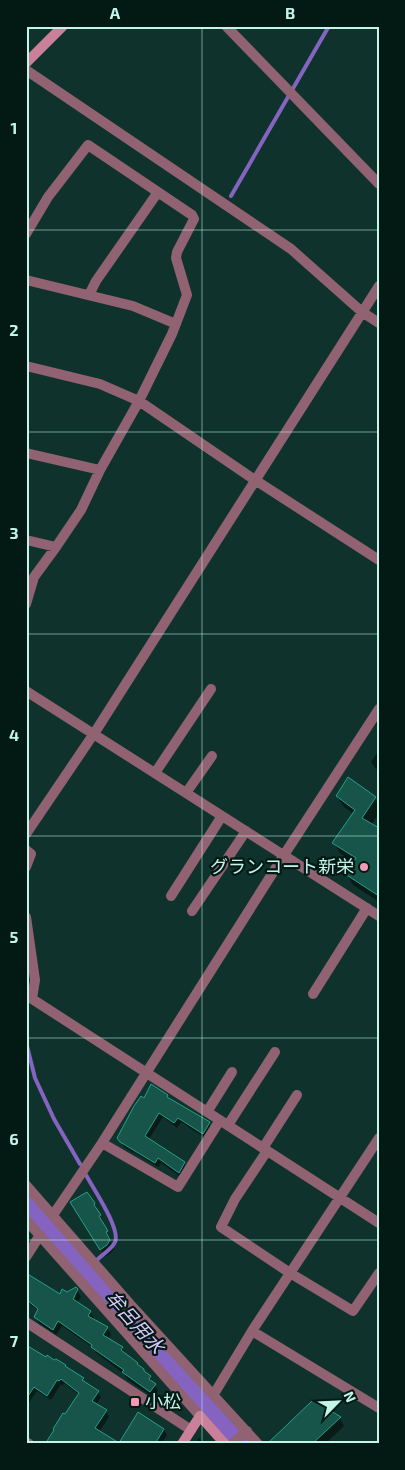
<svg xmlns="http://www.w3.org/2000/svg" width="405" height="1470" viewBox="0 0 405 1470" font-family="'Exo 2','Noto Sans JP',sans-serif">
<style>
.shadow{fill:#0007;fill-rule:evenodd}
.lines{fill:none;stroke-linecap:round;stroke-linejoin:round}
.stream{stroke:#8563c0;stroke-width:4}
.river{stroke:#8563c0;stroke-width:24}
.building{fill:#175449;stroke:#269f8b}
.street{stroke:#916271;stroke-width:10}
.secondary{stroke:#ca8098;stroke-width:10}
.grid{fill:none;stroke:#c3f5e9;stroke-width:1;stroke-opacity:0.55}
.poi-dot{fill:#f09ab6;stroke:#021914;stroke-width:2}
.labels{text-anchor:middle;stroke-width:4.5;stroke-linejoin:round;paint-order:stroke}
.poi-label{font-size:18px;fill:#c3f5e9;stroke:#021914;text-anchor:end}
.water-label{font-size:19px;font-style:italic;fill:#d8cafb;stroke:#021914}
.neatline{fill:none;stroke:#c3f5e9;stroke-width:2}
.grid-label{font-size:16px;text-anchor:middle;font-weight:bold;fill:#c3f5e9}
</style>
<rect width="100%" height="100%" fill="#0f332c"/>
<path class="shadow" d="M379,750V770L375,768L371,762Z
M337,797L375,798L379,804V813L370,827L379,830V902L353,885L347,874L354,863L340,853L334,843L354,814L344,807Z
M167,1096L169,1100L209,1123L212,1129L206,1139L181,1122L177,1128L163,1117L149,1139L184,1163L187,1169L182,1178L161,1163L158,1167L134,1152L133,1153L124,1147L119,1138L144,1100Z
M72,1202L94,1204L104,1223L102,1224L111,1239L109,1240L114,1249L111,1253L105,1257Z
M76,1288L81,1297L77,1303L90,1312L94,1318L93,1320L107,1328L111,1334L108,1339L122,1348L126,1354L125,1355L143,1370L150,1377L158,1391L154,1398L127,1379L124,1374L96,1353L93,1348L62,1326L56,1335L39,1323L35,1317L38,1311L32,1306L29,1301L60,1296ZM73,1296H76L71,1305Z
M26,1347L54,1362L56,1361L98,1392L101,1397L96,1405L106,1411L109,1417L99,1432L65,1416L79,1395L64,1383L63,1386L61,1384L51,1400L37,1391L26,1407Z
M313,1402L340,1418L344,1426L325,1444H270Z
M164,1430L167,1435L161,1444H118L123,1436Z
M199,1438L205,1444H195Z"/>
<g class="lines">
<path class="stream" d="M231,196L329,26
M26,1042L35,1078L54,1119L80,1164
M86,1175C93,1188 121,1229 115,1242C112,1249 103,1254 98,1259"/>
<path class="river" d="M26,1201L244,1444"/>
</g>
<path class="building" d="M348,777L376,797L362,818L379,828V896L345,874L356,858L332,843L355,810L336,796Z
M151,1084L168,1095L167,1097L210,1122L203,1134L178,1118L174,1123L159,1113L145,1136L185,1162L179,1173L158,1158L155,1163L120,1142L117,1138L134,1106L141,1096L144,1098Z
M87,1192L95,1203L94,1205L101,1215L99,1216L108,1231L106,1232L110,1240L107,1245L100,1250L70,1202Z
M26,1273L60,1294L62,1289L67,1292L76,1287L78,1289L73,1299L91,1311L88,1316L108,1327L103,1335L123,1347L121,1350L138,1363L137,1364L144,1369V1371L151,1376L149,1379L156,1384L150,1392L122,1372L124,1370L91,1347L92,1345L58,1321L53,1330L34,1317L38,1309L26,1299Z
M26,1345L46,1357L47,1355L54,1360L56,1359L66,1365L65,1366L84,1378L82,1380L99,1391L92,1401L107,1410L95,1428L119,1443L138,1412L164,1429L155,1444H45L54,1430L53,1429L63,1413L65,1414L79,1393L61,1379L59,1381L57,1380L47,1396L34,1387L26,1399Z
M313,1400L341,1417L312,1444H267Z"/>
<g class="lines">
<path class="street" d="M226,26L379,184
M26,70L291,249L362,312L379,323
M26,234L48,197L88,145L192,215L194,219L177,252L176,258L187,295L172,334L139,401L100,470L81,510L56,547L26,540
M26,280L133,306L176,324
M89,295L96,281L158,192
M26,366L100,384L139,401L255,480L379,560
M26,453L100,470
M26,604L34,577L56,547
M26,691L379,916
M155,773L211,689
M186,793L212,756
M26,834L97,729L379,286
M26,850L31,854L26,867
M171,896L222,816
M192,911L246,831
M26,917L35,980L32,999
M313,994L367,908
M26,995L379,1223
M207,1112L232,1072
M228,1125L275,1052
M102,1143L178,1187L220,1120
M263,1148L297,1095
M267,1151L235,1199L221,1227L290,1273L353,1311L379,1273
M26,1185L130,1304L258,1444
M53,1215L102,1143L284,855L379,709
M26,1220L200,1416
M26,1257L40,1235
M115,1319L130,1304
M26,1322L191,1430
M252,1331L379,1408
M214,1394L252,1331L379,1138
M26,1442L29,1444
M232,1444L247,1431"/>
<path class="secondary" d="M26,63L63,26
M182,1444L200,1416L225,1444"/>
</g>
<path class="grid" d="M202,26V1444M26,230H379M26,432H379M26,634H379M26,836H379M26,1038H379M26,1240H379"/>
<g class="poi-dot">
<circle cx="364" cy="867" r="5"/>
<rect x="130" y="1397" width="10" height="10" rx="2.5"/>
</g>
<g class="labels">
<g class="poi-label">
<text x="354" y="873">グランコート新栄</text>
<text x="145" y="1408" text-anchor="start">小松</text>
</g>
<g class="water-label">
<text transform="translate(135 1322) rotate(48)" y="7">牟呂用水</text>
</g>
</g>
<rect width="405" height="1470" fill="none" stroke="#021914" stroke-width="55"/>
<g transform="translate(338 1402) rotate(66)" stroke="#021914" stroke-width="4" paint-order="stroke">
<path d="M0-4L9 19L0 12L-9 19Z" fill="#c3f5e9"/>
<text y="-8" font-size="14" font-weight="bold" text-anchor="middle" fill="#c3f5e9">N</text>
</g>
<rect x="28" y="28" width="350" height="1414" class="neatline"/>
<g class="grid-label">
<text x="115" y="19">A</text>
<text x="290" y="19">B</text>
<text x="14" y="134">1</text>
<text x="14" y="336">2</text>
<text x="14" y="539">3</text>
<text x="14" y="741">4</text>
<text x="14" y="943">5</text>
<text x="14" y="1145">6</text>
<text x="14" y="1347">7</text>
</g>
</svg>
